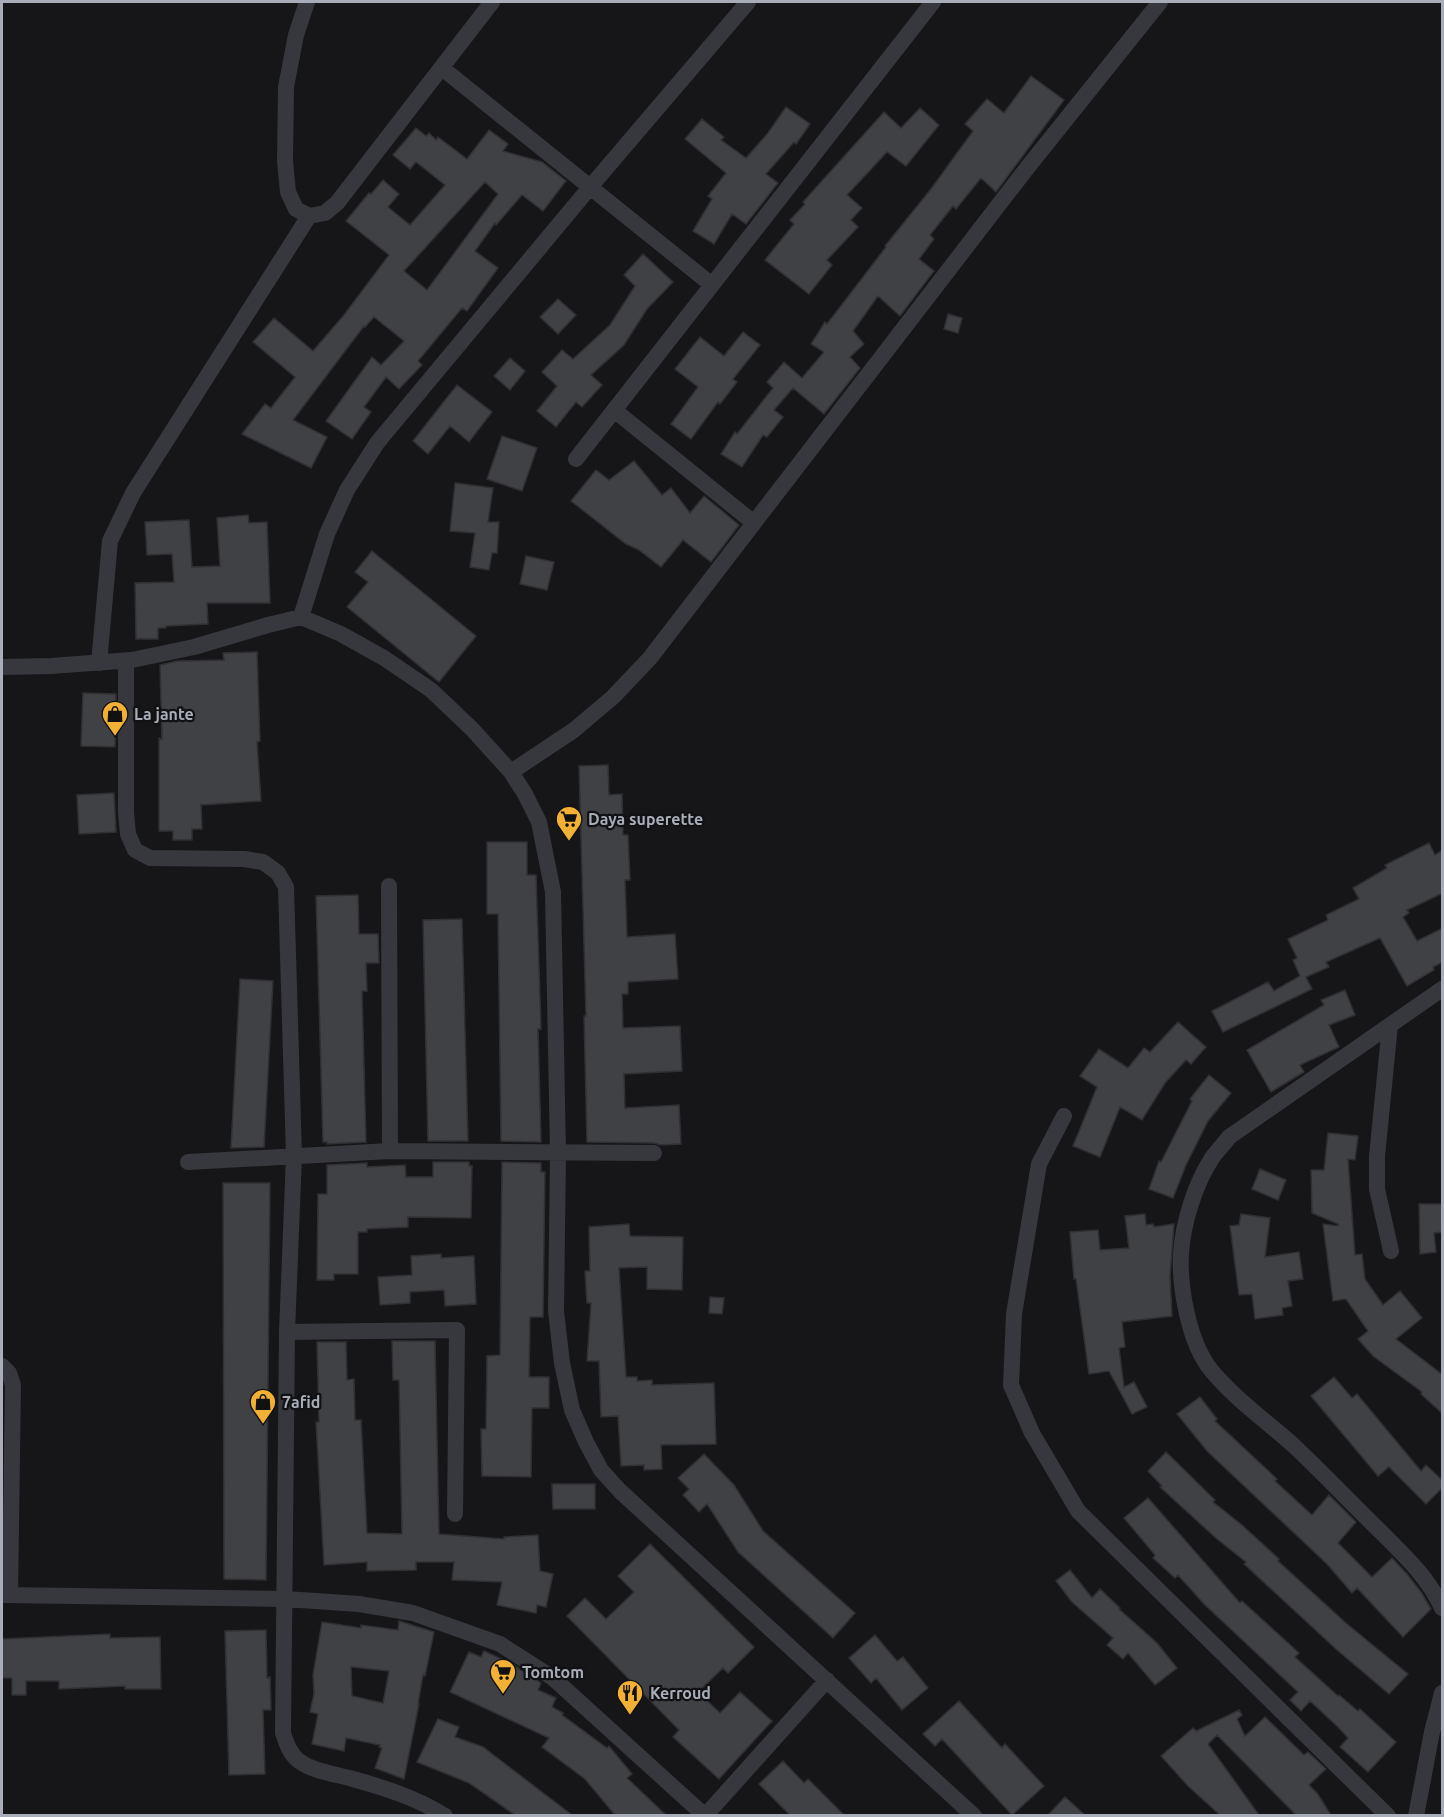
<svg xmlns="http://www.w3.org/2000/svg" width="1444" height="1817" viewBox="0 0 1444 1817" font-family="Ubuntu,sans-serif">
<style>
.building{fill:#404145;stroke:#303034;stroke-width:1.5;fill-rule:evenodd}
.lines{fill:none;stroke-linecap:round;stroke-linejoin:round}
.minor{stroke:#37383d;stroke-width:16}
.labels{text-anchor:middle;stroke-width:4.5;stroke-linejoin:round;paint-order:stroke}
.poi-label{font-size:16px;font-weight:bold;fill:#a8adb8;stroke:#111113;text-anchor:start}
</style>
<rect width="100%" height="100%" fill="#161618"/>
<path class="building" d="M1031,76L1064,100L996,192L981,178L956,209L953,206L930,235L934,239L919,259L934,271L900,316L878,296L853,331L864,344L850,357L860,368L824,414L793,388L774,410L783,417L767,437L763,435L742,467L721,454L735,432L737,434L773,388L767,382L784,362L802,378L824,352L811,344L825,322L827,324L886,247L885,246L931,189L973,131L965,124L987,99L1004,113Z
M786,107L810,124L796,144L794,142L766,174L778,183L746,224L732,214L714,244L693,231L712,199L708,196L726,173L685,139L702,119L724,137L721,140L746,158L768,133Z
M920,108L939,125L906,166L887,152L847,195L862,208L851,220L858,227L827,260L832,265L809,294L765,260L794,224L790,220L805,204L803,202L884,112L901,128Z
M416,128L426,136L429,133L436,140L438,137L467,159L489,130L508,144L503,151L542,162L566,181L543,211L522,195L496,225L495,223L475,251L498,268L467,311L462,308L418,361L422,365L399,389L386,377L364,407L371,412L352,439L326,421L372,357L381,365L404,341L374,317L365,327L364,326L293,420L327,437L311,468L242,434L265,404L271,408L295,377L253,342L274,318L313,351L344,315L389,255L346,221L369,193L371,194L383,180L399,194L388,207L410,225L445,185L416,162L410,169L393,155ZM485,182L498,194L427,290L404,271Z
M643,254L673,282L647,309L624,345L591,375L602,385L582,407L576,402L556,427L537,411L557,386L542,372L562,350L573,359L610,325L635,286L624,275Z
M558,299L576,315L558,334L540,317Z
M948,314L962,318L958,333L944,329Z
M743,332L760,345L733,379L737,382L720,404L718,402L691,439L671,424L698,387L675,369L700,337L724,356Z
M510,358L525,371L510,390L494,376Z
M457,385L492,412L469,442L450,426L428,454L413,441Z
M502,436L537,448L522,491L487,479Z
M634,461L662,495L671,488L690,513L704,496L739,525L711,562L683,540L661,567L639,550L626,544L571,501L596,470L609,480Z
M455,483L493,488L488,522H499L497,553H492L489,570L470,567L475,533L450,531Z
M248,515L249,523L267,522L270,603H207L208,624L166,626V628H158V639H136L135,583L174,582L172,554L147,555L145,522L189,520L192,567L220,566L217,518Z
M372,551L476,636L439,682L347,607L368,582L355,572Z
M526,556L554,562L547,590L520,584Z
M257,652L260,741L257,742L261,801L201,805L202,829H192V840H173V831H159V738L162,739L160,665L177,661L224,660L223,653Z
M83,693L116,694L115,747L81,746Z
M608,765L609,795L622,794L623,835H628L630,880H625L627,937L675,934L678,979L628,982V994H622L623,1028L680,1026L682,1071L624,1074L625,1108L679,1105L681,1144L661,1145L654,1143L587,1142L584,1016H586L579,766Z
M114,793L116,832L79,834L77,795Z
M487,842H527V875H536L541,1029H538L541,1142L501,1141L498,914H487Z
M1429,843L1435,855L1443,850V893L1407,910L1409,913L1403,917L1417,941L1443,928V962L1433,967L1434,970L1407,986L1380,938L1326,962L1329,967L1306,977L1312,989L1223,1032L1212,1011L1268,982L1274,991L1300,976L1293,960L1297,958L1288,939L1328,920L1326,915L1359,899L1353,888L1387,868L1385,865Z
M358,895L359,934H378L379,963H366L367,991H362L366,1142L327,1144V1142H323L316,896Z
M462,919L468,1141H428L423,920Z
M240,979L273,981L264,1147L231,1148Z
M1345,990L1355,1015L1329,1025L1339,1047L1300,1065L1304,1072L1271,1092L1247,1050L1324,1005L1321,1000Z
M1178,1022L1206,1047L1191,1064L1186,1060L1165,1083L1142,1120L1120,1107L1100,1157L1073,1146L1097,1087L1080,1076L1099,1049L1128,1068L1144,1048L1150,1052Z
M1209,1075L1231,1093L1208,1121L1186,1165L1173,1198L1149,1189L1159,1161L1161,1162L1192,1101L1190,1099Z
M1328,1133L1358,1136L1355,1160L1348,1159L1355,1255L1362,1254L1365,1279L1383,1305L1400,1291L1422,1318L1396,1339L1443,1375V1414L1421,1394L1422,1392L1373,1356L1358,1339L1368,1331L1346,1299L1333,1301L1323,1224L1338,1226V1224L1312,1213L1311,1170H1324Z
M433,1162H469V1166H472L471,1218L408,1217V1227L367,1229V1232H358V1274H334V1280H317L318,1194H327V1165L367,1163V1167L405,1165L406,1177H433Z
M502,1162L541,1163V1172H545L543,1317H530L529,1377H549V1408H532L531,1477L482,1476L481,1429H486L487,1356L500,1355Z
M1260,1169L1286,1180L1278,1200L1252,1189Z
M223,1183H270L266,1580L224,1579Z
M1419,1204H1443V1232L1434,1233L1436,1252L1420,1254Z
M1145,1214L1146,1225L1153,1224L1154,1227L1174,1224L1170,1276L1172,1316L1122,1322L1125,1347L1119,1348L1124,1387L1134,1382L1147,1407L1132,1414L1109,1371L1089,1374L1076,1279H1074L1070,1232L1098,1230L1100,1250L1129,1248L1125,1216Z
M1241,1214L1270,1218L1265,1257L1299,1252L1303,1279L1288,1281L1292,1306L1282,1308L1283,1315L1255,1319L1252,1294L1239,1295L1230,1226L1239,1225Z
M629,1224L630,1236L683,1237L682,1290L647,1289V1267L619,1268L626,1377H637V1381L652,1380V1385L714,1383L716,1444L661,1445L662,1469L644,1470V1465L621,1466L618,1416L601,1417L599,1361H587L591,1303H587L585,1271H590L589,1227Z
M441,1254V1258L474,1256L476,1304L445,1306L444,1290L410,1292V1303L380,1305L378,1277L412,1275L411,1256Z
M710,1297L724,1298L722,1314L709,1313Z
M392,1341H435L439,1534L504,1539V1537L538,1535L540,1571L553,1574L546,1607L537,1605L536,1613L497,1605L502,1582L452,1580L454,1562H416V1570L367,1571V1562L324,1565L316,1422H319L317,1342H346L347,1380L354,1379L355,1420H361L367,1533L402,1534L399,1380H393Z
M1334,1377L1352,1398L1357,1394L1421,1471L1426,1465L1443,1481V1487L1426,1504L1389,1467L1378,1476L1311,1396Z
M1200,1397L1217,1419L1215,1421L1277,1479L1275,1481L1312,1515L1329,1495L1356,1522L1338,1543L1372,1577L1392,1558L1407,1574L1421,1592L1431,1609L1403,1637L1357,1588L1352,1593L1327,1564L1207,1451L1177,1414Z
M1166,1452L1215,1500L1213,1502L1242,1525L1279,1559L1278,1561L1347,1624L1408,1674L1389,1694L1336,1649L1244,1564L1246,1562L1217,1539L1160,1487L1162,1486L1148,1471Z
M704,1454L734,1485L763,1531L855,1613L833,1638L738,1552L707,1504L699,1512L683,1495L689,1489L678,1478Z
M552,1484H595V1509H553Z
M1148,1498L1240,1603L1242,1601L1299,1653L1295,1657L1338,1696L1339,1695L1358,1711L1360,1709L1396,1742L1368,1772L1340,1747L1348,1738L1339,1728L1310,1701L1301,1711L1290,1700L1298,1692L1204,1604L1178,1575L1175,1578L1153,1558L1155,1555L1124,1518Z
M650,1544L754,1647L728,1673L723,1668L698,1692L720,1713L740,1692L772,1721L719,1779L673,1737L679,1730L567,1616L585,1598L606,1619L634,1592L618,1576Z
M1070,1570L1092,1598L1100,1589L1120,1608L1119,1609L1157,1643L1177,1668L1155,1685L1128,1653L1123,1659L1107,1645L1113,1638L1072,1602L1056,1581Z
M399,1621L434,1632L425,1676L423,1675L418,1704H419L404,1779L375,1768L382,1748L379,1747L380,1745L346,1738L344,1751L312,1744L318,1714L310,1712L314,1694L313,1675L322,1622L361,1628V1625L398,1630ZM351,1667L389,1671L383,1703L352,1696Z
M266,1630L267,1678L270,1677L271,1710H263L265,1774L229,1775L225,1631Z
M110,1634V1638L160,1637L161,1689H125V1686L59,1689V1681H26V1695H12V1678H2V1639Z
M875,1635L897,1661L903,1657L928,1688L902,1710L876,1678L871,1683L849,1658Z
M484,1651L512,1664L541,1683L538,1690L556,1698L552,1707L563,1713L562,1715L607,1748L609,1746L632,1774L627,1778L666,1815H615L585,1779L542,1747L549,1738L450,1692L469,1652L481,1657Z
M959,1701L1002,1748L1005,1744L1044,1786L1012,1815L942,1739L935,1746L923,1734Z
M1239,1710L1242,1715L1237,1719L1245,1736L1265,1717L1304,1755L1308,1752L1326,1769L1309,1785L1317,1793L1331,1815H1296L1217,1735L1208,1744L1259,1815H1220L1188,1786L1161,1756L1193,1728L1196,1731Z
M438,1719L459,1727L455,1737L483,1747L572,1815H515L469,1783L417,1762Z
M783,1761L804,1783L808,1779L844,1815H790L759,1784Z
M1065,1797L1085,1815H1048Z"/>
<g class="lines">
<path class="minor" d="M307,2L296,35L286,87L285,161L288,192L296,209L309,216L325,213L337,203L492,2
M442,68L712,285
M614,410L754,523
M576,459L933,2
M301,617L327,534L347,490L377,443L591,186L748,2
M126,661V812L128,834L135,850L150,858L244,859L263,862L278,873L286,887L294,1156L287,1332L283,1733C287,1745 290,1754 299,1761C314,1772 336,1774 353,1779C385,1788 417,1798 445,1816
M99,663L110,541L133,493L309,216
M2,667L51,666L132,660L194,647L268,625L301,617L341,634L384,658L431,690L472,729L511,772L525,794L539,822L553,892L558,1153L556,1311L562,1363L572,1410L586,1442L601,1470L620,1491L974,1816
M511,772L574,730L613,697L650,658L1027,168L1160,2
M389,886L390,1151
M1442,989L1229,1137C1224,1144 1217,1151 1212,1158C1195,1184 1183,1223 1181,1253C1179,1287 1189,1343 1211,1370C1235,1399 1265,1420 1292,1444C1322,1472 1350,1502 1380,1531C1403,1554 1429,1578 1442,1608
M1390,1025L1377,1156V1189L1391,1251
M1064,1116L1039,1164L1014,1314L1011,1385L1032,1433L1078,1511L1388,1816
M188,1162L390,1151L654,1153
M287,1332L457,1330L455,1514
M2,1366L9,1373L13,1385L10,1595
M2,1595L285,1599L359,1604L413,1613L500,1644L553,1678L705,1816L827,1680
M1416,1816L1432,1732L1442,1693"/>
</g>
<defs>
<g id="shop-pin" transform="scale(1.35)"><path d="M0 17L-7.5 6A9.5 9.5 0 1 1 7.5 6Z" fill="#f2b134" stroke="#111113"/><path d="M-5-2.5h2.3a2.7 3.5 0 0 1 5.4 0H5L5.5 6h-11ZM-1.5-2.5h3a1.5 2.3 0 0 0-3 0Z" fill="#111"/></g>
<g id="supermarket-pin" transform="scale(1.35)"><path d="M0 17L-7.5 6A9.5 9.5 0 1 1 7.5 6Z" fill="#f2b134" stroke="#111113"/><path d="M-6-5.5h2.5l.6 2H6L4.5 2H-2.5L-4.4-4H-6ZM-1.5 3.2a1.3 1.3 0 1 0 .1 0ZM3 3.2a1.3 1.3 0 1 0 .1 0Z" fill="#111"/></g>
<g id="restaurant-pin" transform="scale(1.35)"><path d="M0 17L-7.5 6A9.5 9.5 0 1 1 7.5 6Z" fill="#f2b134" stroke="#111113"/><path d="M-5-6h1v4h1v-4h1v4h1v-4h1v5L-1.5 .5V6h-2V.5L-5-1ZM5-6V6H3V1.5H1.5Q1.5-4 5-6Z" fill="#111"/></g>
</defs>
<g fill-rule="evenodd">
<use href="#shop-pin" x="115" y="714"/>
<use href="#supermarket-pin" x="569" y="819"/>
<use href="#shop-pin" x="263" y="1402"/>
<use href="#supermarket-pin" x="503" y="1672"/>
<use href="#restaurant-pin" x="630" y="1693"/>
</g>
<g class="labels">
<g class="poi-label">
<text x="134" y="720">La jante</text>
<text x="588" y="825">Daya superette</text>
<text x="282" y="1408">7afid</text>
<text x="522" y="1678">Tomtom</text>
<text x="650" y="1699">Kerroud</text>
</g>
</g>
<rect width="1444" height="1817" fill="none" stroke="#a8adb8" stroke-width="6"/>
</svg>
